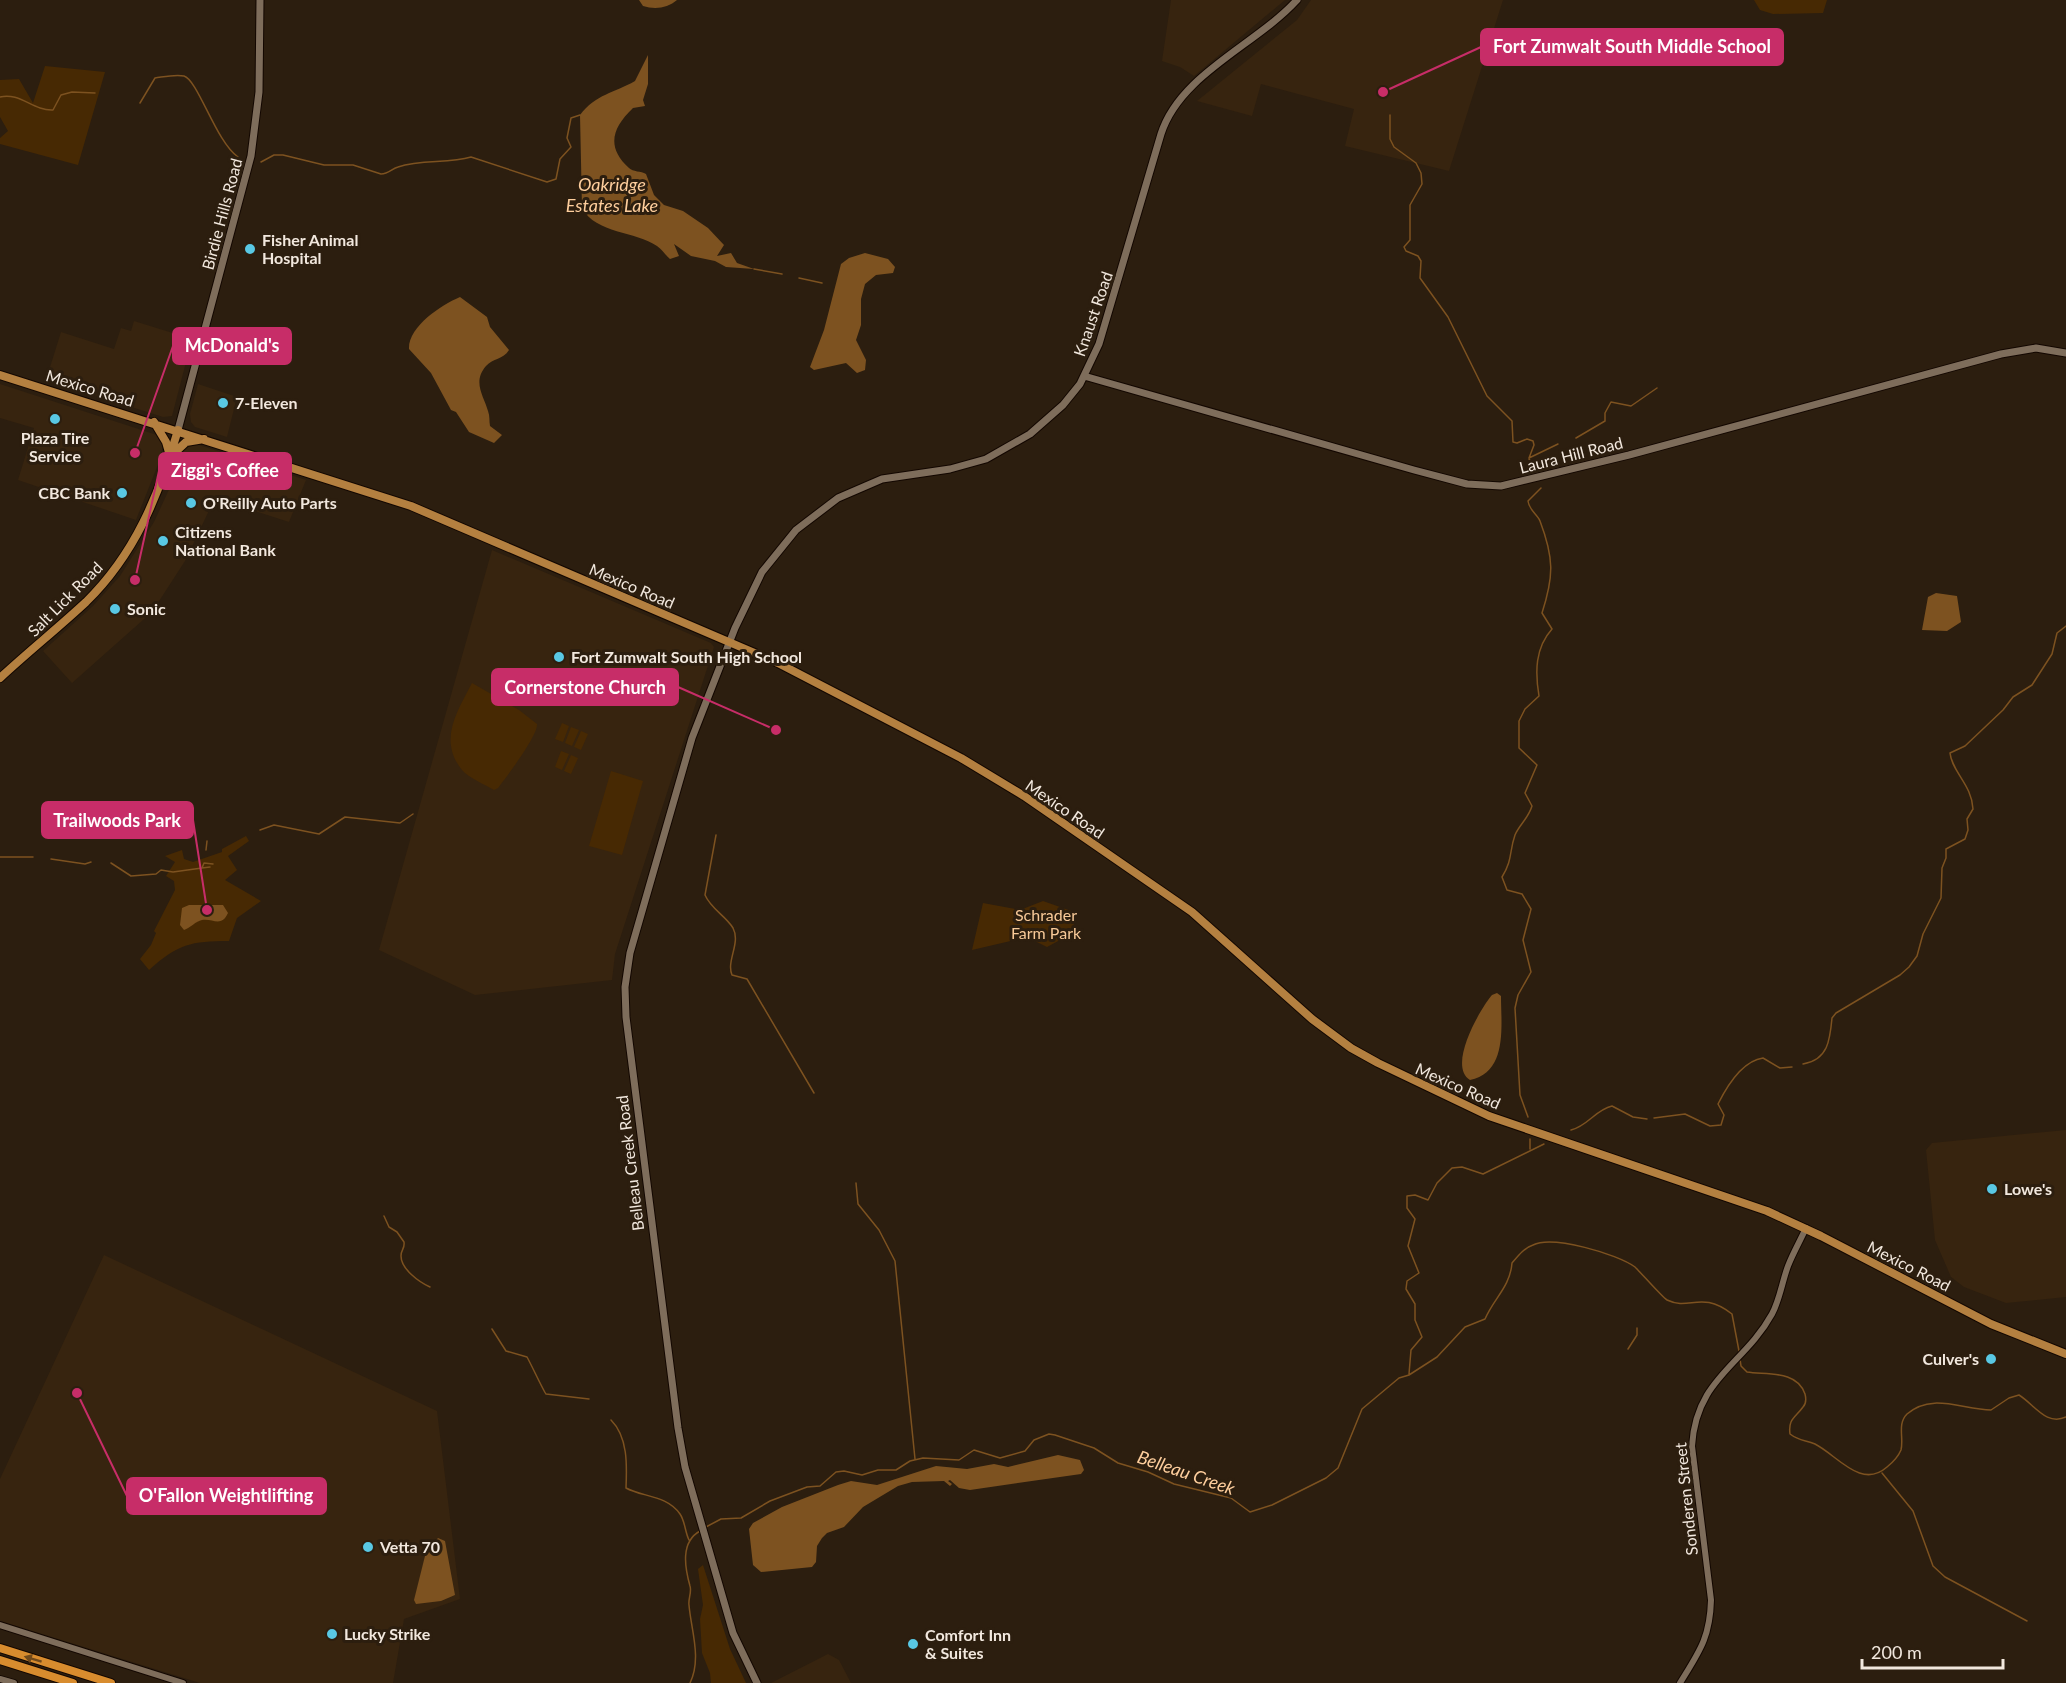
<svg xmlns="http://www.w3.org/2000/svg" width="2066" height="1683" viewBox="0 0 2066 1683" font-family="Lato,sans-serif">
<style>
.built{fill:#37240f}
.green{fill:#472903}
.water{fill:#7d5220}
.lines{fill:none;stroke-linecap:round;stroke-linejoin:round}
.stream{stroke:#7d5220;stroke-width:1.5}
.tertiary-casing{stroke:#130700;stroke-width:8}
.secondary-casing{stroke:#130700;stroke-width:9}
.primary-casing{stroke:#130700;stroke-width:10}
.motorway-casing{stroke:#130700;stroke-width:10}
.tertiary{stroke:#7e6d5b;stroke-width:6}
.secondary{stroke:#7e6d5b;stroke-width:7}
.primary{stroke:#b48040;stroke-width:8}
.motorway{stroke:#d88c2e;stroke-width:8}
.oneway{fill:#714a1b}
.poi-dot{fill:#59c8e4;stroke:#2c1e0f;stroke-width:2}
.labels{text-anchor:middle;stroke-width:6;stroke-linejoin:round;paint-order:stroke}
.street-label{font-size:16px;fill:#f2e8de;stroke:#2c1e0f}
.poi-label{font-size:16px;font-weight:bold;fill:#f2e8de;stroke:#2c1e0f;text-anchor:start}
.park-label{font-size:16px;fill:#f8c998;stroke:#2c1e0f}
.water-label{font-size:18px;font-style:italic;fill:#fece9d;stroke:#2c1e0f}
.leader{fill:none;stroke:#c72d68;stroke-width:2}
.callout-dot{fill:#c72d68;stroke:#2c1e0f;stroke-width:2}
.callout{fill:#c72d68;stroke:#c72d68;stroke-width:2}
.callout-label{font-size:18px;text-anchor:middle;font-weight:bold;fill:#fff}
</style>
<rect width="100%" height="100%" fill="#2c1e0f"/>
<path class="built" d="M1171,0H1285L1194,76L1180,67L1162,61Z
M1311,0H1503L1449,171L1345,146L1354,109L1261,84L1252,116L1197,101L1297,20Z
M134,321L192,339L172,416L163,417L46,380L61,332L114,349L121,328L131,331Z
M0,384L157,435L163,445L159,462L136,520L18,480L34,428L0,418Z
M198,384L237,397L227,437L195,427L191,422L190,414Z
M199,445L306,480L289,522L215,498L185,561L152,612L72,683L43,651L93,606L120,576L154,522L173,481L181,453L190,445Z
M492,550L711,643L714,647L615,954L612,980L475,995L379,950Z
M2066,1130V1297L2006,1303L1964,1287L1951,1277L1935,1240L1926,1150L1932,1143Z
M104,1255L437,1411L460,1599L404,1619L393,1683H200L0,1621V1479Z
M828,1654L839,1660L851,1683H771Z"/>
<path class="green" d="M1754,0H1827L1823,13L1773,14L1760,10Z
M45,66L105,72L78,165L0,144V138L8,131L0,117V80L19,79L33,103Z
M472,683L519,710L537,724C538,736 507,776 498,788L494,790C484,784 469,778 462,770C438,740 457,712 472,683Z
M562,723L569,726L563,742L555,739Z
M571,727L579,730L572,746L565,743Z
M581,731L588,734L581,750L574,747Z
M561,751L569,754L562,770L555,767Z
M571,755L578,758L571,774L564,771Z
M611,771L643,781L622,855L589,846Z
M246,836L249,841L228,856L237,870L225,880L261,901L237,918L229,941C191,941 178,944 149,970L140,959L151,945L156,933L154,931L175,890L174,881L166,876L175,862L165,856L182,850L184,859L193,862L222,852V849Z
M1043,901L1077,913L1071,934L1047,947L1027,937L972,950L983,903L1020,910Z
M703,1565L730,1649L746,1683H711L710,1673L702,1653L700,1619L703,1605L698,1569Z"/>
<path class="water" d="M639,0H677C668,8 655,10 643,6Z
M648,55V84L643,100L645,106L633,108C612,128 606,147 629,168C633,172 641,171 646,174L654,195L664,205L683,211L708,228L724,245L717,256L731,253L737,263L754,269L726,267L715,261L691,256L674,244L679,256L670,259C665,255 663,250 657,246C636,231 596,234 582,208L580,115C596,94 614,93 635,81Z
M865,253L888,259L895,267L893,273L876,275L865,284L861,299V325L856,340L866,360L865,370L857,373L846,363L814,370L810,367L824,330L841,264L849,258Z
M460,297L487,317L490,327L509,350C503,360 493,358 486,366C472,382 484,396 488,411C490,416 489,421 490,426L502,435L494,443L469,432L456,412L451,410L431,373L409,349C408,327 441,305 460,297Z
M1936,593L1957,596L1961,622L1947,631L1922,630L1928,597Z
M189,905H223L228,913C221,928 213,918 202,920C196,921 190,928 184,930L180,925L182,908Z
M1497,993L1501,996C1501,1026 1508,1072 1470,1080C1447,1066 1480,1009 1492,995Z
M1058,1455L1080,1460L1084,1470L1081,1474L970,1490L959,1488L950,1480L948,1481L952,1484L950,1486L944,1481L912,1482L898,1486L863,1507L844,1527L827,1533L822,1538L817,1546L816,1562L812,1567L761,1572L753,1565L749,1529L753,1523L782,1507L838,1485L851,1481L877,1485L936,1466L967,1469L994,1464L1008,1467Z
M438,1538L445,1541L455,1595L441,1601L416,1604L414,1600L426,1552Z"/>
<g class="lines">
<path class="stream" d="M0,97C20,92 33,111 53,110L61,95L72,92L95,93
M140,103L155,78C163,77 175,74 184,76C198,80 216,142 238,157
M1390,115V139L1394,147L1416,163L1421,173L1422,184L1410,205V240L1404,247L1406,251L1418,256L1421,261L1420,278L1448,317L1487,396L1512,421L1513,442L1517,443L1527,439L1533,441L1534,445L1529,458
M261,162L274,155H283L324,165H353L381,174C389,174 391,169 398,167C422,159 448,164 471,157L547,182L556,179L560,159L571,147L567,138L571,118L580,115
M754,269L782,274
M799,278L822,283
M1576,438L1605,421V413L1611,402L1631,406L1657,388
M1529,458L1558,444
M1529,459L1536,469
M260,830L274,825L319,834L345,817L400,823L413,814
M716,835L705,895C711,909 726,916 733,928C741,943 726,961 732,975L747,979L814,1093
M206,850L207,841
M0,857H33
M51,859L85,864L91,862
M111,863L131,876L156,874L161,870L173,872L202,868L204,863L213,864
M202,868L210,867
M1803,1064C1828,1060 1830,1040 1832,1018L1836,1013L1900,975L1909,967L1917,956L1923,934L1941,898L1942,868L1946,858V849L1965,839L1968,830L1967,819L1973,809C1972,785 1952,772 1950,753L1965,746L2003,710L2013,697L2032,685L2052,654L2057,633L2066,626
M1528,1117L1520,1095L1515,1008L1518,995L1531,972L1523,940L1531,909L1522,894L1507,890L1502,877C1513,859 1509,852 1515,835C1519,825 1528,819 1532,806L1525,793L1537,765L1519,748V721L1525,709L1539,696C1535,672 1535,648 1552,629L1542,613C1554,576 1554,558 1540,521C1537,514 1529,510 1528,501L1541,488
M1654,1118L1685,1114L1710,1126L1721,1125L1724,1115L1718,1104C1727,1086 1742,1061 1763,1058L1780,1068L1792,1067
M1571,1130C1588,1126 1595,1110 1612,1106L1633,1117L1647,1119
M1530,1139V1149
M856,1183L858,1204L879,1230L895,1261L915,1459
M384,1216L389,1227L397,1232L404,1242C405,1249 401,1249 401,1256C401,1269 419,1282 430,1287
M492,1329L506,1351L527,1357C531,1364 544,1392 546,1394L589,1399
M1628,1349L1637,1335V1328
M1740,1359L1741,1366L1747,1372C1767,1375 1797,1370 1805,1394C1806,1398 1807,1403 1803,1407C1795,1418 1788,1419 1790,1434C1799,1441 1806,1440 1815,1444C1837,1455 1861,1490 1887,1467C1892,1463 1898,1457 1901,1450C1904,1438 1897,1424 1907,1414C1932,1392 1963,1410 1991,1410L2009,1398L2019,1395C2035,1405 2046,1426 2066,1417
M1409,1374L1411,1350L1422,1337L1415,1320V1304L1406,1289L1407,1281L1419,1273L1408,1246L1415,1219L1407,1208V1196L1415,1195L1428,1200L1437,1183L1452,1168L1462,1167L1483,1174L1544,1144
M611,1420C628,1437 627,1465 626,1488C642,1497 667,1495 680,1514C685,1521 685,1532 689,1540
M1882,1473L1913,1511L1933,1566L1945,1577L2027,1621
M704,1528L721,1519L741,1518L770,1501L807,1487L820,1486L836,1472L844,1471L862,1475L878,1470H896L910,1461L923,1458L959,1460L974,1450L1000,1458L1025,1451L1034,1440L1049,1434L1055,1435L1094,1448L1118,1463L1148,1472L1174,1484L1231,1498L1250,1512L1272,1505L1326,1478L1338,1468L1362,1409L1399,1378L1409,1375L1437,1357L1465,1327L1485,1319C1494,1298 1510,1287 1512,1263C1518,1256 1524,1248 1533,1245C1553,1235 1617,1254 1635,1267C1642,1274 1663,1298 1667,1300C1690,1311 1701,1290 1732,1314L1739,1351
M690,1683C702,1658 691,1630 689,1605C688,1599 692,1592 690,1586C685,1568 680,1542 700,1531"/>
<g class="tertiary-casing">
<path id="tertiary" d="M0,1625L183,1683
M0,1679L14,1683
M1680,1683C1699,1652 1710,1638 1711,1600L1692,1446C1696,1378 1744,1365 1772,1314C1780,1299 1782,1282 1788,1266C1793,1253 1800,1241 1806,1228"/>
</g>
<g class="secondary-casing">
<path id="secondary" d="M1084,376L1414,470L1467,484L1501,486L1629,455L2001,354L2036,348L2066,353
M178,430L251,156L259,92L260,0
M757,1683L733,1633L685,1467L678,1428L626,1017L625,987L630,953L692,738L735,628L762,572L796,530L838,498L882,479L950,469L986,459L1030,434L1063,405L1080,384L1099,344L1161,134C1180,74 1256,45 1297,0"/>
</g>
<g class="primary-casing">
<path id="primary" d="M0,375L411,506L778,663L961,758L1024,796L1192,912L1312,1019L1351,1048L1378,1063L1489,1116L1767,1211L1821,1236L1991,1324L2066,1354
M154,422L166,442L170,456
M171,456L186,442L204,439
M0,678C28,652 58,628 86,602C135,554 159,495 178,430"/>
</g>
<g class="motorway-casing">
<path id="motorway" d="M0,1648L111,1683
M0,1660L73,1683"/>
</g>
<use href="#tertiary" class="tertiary"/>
<use href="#secondary" class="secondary"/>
<use href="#primary" class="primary"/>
<use href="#motorway" class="motorway"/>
</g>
<defs><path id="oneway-solid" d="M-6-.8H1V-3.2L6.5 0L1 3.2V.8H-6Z" transform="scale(1.5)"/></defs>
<use class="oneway" href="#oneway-solid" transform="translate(33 1659) rotate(-163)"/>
<g class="poi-dot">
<circle cx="250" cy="249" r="6"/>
<circle cx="223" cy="403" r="6"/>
<circle cx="55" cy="419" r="6"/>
<circle cx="122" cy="493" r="6"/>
<circle cx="191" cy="503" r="6"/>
<circle cx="163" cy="541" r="6"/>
<circle cx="115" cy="609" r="6"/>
<circle cx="559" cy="657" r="6"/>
<circle cx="1992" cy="1189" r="6"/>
<circle cx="1991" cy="1359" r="6"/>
<circle cx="368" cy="1547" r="6"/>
<circle cx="332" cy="1634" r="6"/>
<circle cx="913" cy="1644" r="6"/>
</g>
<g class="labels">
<g class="street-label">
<text transform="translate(222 214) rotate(-75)" y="6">Birdie Hills Road</text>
<text transform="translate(1093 314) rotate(-71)" y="6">Knaust Road</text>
<text transform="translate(90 388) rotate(17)" y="6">Mexico Road</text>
<text transform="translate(1571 455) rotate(-14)" y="6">Laura Hill Road</text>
<text transform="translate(632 586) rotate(23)" y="6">Mexico Road</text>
<text transform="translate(65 599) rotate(-45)" y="6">Salt Lick Road</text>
<text transform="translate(1065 809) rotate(34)" y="6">Mexico Road</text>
<text transform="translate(1458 1086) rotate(24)" y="6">Mexico Road</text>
<text transform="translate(630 1163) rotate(-97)" y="6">Belleau Creek Road</text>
<text transform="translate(1909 1266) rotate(27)" y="6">Mexico Road</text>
<text transform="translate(1686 1499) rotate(-96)" y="6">Sonderen Street</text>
</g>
<g class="poi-label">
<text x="262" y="246">Fisher Animal<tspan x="262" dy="18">Hospital</tspan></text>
<text x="235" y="409">7-Eleven</text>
<text x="55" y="444" text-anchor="middle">Plaza Tire<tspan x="55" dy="18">Service</tspan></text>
<text x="110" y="499" text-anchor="end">CBC Bank</text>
<text x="203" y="509">O'Reilly Auto Parts</text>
<text x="175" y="538">Citizens<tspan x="175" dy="18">National Bank</tspan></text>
<text x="127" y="615">Sonic</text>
<text x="571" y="663">Fort Zumwalt South High School</text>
<text x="2004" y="1195">Lowe's</text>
<text x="1979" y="1365" text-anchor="end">Culver's</text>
<text x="380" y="1553">Vetta 70</text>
<text x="344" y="1640">Lucky Strike</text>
<text x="925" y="1641">Comfort Inn<tspan x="925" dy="18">&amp; Suites</tspan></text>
</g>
<g class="park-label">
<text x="1046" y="921">Schrader<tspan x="1046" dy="18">Farm Park</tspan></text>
</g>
<g class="water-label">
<text x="612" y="191">Oakridge<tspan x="612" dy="21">Estates Lake</tspan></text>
<text transform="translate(1186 1473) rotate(19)" y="6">Belleau Creek</text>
</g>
</g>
<path class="leader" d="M1383 92L1481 47M135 453L173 346M135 580L159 471M776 730L678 687M207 910L193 820M77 1393L127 1496"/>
<g class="callout-dot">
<circle cx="1383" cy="92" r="6"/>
<circle cx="135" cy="453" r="6"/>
<circle cx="135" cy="580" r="6"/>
<circle cx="776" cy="730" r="6"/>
<circle cx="207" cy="910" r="6"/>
<circle cx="77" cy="1393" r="6"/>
</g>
<g class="callout">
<rect x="1481" y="29" width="302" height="36" rx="6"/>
<rect x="173" y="328" width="118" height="36" rx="6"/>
<rect x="159" y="453" width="132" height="36" rx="6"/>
<rect x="492" y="669" width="186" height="36" rx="6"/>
<rect x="42" y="802" width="151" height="36" rx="6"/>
<rect x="127" y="1478" width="199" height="36" rx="6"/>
</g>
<g class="callout-label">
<text x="1632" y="53">Fort Zumwalt South Middle School</text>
<text x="232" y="352">McDonald's</text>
<text x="225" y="477">Ziggi's Coffee</text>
<text x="585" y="694">Cornerstone Church</text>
<text x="117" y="827">Trailwoods Park</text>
<text x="226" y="1502">O'Fallon Weightlifting</text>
</g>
<path d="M1862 1659v9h141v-9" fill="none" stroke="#f2e8de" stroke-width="3"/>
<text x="1871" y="1659" font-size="18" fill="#f2e8de" stroke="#2c1e0f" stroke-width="4.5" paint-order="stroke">200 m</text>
</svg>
